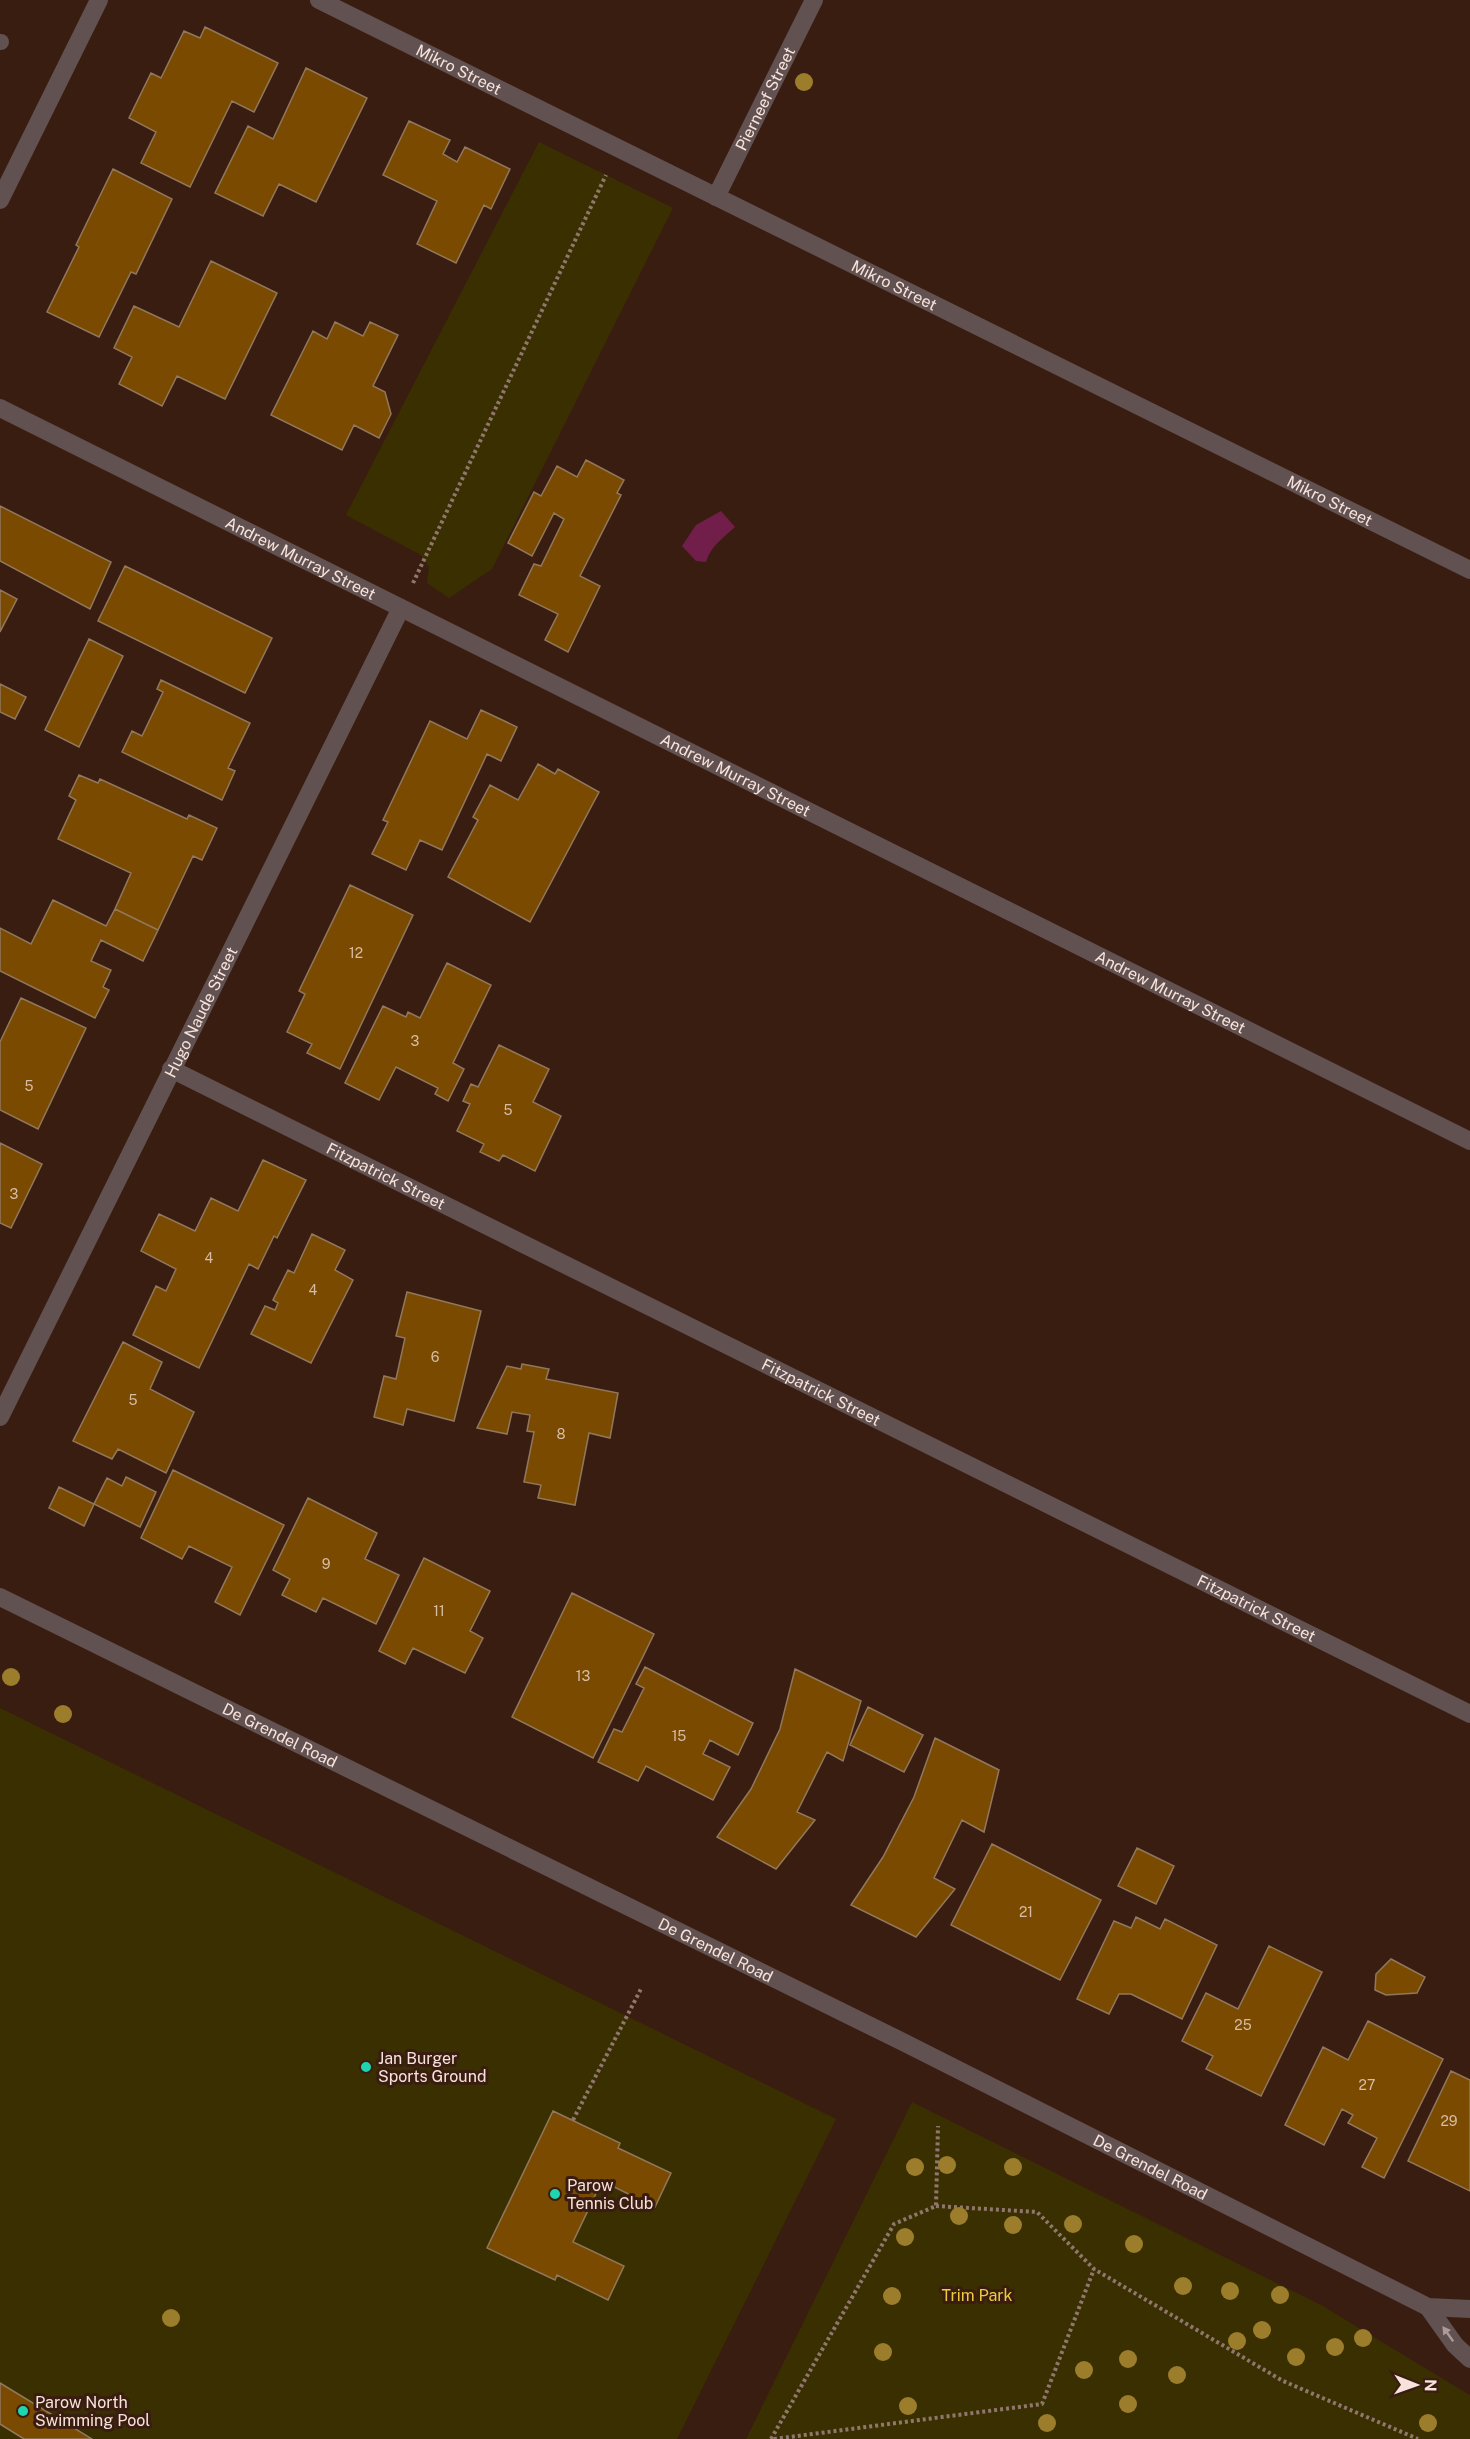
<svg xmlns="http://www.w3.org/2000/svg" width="1470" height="2439" viewBox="0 0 1470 2439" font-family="'Public Sans',sans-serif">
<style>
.green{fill:#3a2f00}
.water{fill:#711e4b}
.building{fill:#794a00;stroke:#91785d;stroke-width:1.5}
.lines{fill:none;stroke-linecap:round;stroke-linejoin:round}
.path{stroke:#90776d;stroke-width:4;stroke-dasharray:3 3;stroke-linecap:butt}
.service{stroke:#615151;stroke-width:16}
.minor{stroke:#615151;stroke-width:18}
.tree{fill:#9c7d2b}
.oneway{fill:#ac9a96}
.poi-dot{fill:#1fd5b0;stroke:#3a1d11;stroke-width:2}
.labels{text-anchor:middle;stroke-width:6;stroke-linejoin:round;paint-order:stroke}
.number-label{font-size:14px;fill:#d8bda4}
.street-label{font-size:16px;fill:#f7e3db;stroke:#3a1d11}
.poi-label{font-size:16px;fill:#f7e3db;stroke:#3a1d11;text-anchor:start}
.park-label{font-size:16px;fill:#edcc40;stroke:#3a1d11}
</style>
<rect width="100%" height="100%" fill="#3a1d11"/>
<path class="green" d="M539,142L673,208L492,569L449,598L427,583L429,567L421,555L346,515Z
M0,1708L836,2119L677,2439H0Z
M912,2102L1321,2305L1453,2385L1470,2395V2439H746Z"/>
<path class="water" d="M721,511L735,527C723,538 710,547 706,562L696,561L682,546L696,525Z"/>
<path class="building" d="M205,27L278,63L254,112L232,101L190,187L141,163L156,132L129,118L151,73L161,78L184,31L200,38Z
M306,68L367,98L316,202L279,184L263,216L215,193L248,126L273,139Z
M409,121L450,140L443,154L457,162L465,147L510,169L491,209L484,205L456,263L417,244L437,201L383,175Z
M113,169L172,199L136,274L131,272L99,337L47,312L79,247L76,245Z
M211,261L277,293L225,399L177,376L162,406L119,384L132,357L114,348L134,306L179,327Z
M335,322L363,336L370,322L398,335L373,386L385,392L391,414L379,438L354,425L342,450L271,415L313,331L327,339Z
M586,460L624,480L617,493L621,495L580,576L600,586L568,652L545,640L558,614L519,595L534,564L541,566L564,519L554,513L532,556L508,543L534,492L541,496L557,466L577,477Z
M0,506L111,562L90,609L0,561Z
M125,566L272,638L245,693L98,621Z
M0,590L17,599L0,632Z
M89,639L123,656L79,747L45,730Z
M161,680L250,723L228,768L235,771L222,800L122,752L132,731L142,736L163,692L157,689Z
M0,684L26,697L15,719L0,712Z
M481,710L517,727L501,761L487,754L442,850L420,840L406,870L372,854L388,822L383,820L430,721L467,739Z
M538,764L555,774L558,769L599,792L530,922L448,877L478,820L473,817L490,785L518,800Z
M79,775L98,783L100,779L187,819L189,815L217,828L202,860L193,856L158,930L115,909L131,873L58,839L76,800L69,796Z
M350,885L413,915L340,1069L307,1053L312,1044L287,1032L305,994L299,991Z
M53,900L106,926L115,909L158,930L143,961L101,940L91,961L111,970L103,987L109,990L95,1018L0,971V928L31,944Z
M447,963L491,985L453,1063L464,1069L448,1101L435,1094L438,1088L396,1067L379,1100L345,1083L383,1006L406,1017L408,1012L420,1018Z
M21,998L86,1028L38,1129L0,1110V1042Z
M499,1045L549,1069L533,1102L561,1116L535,1171L503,1155L499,1161L480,1152L484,1144L457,1131L470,1104L463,1101L471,1084L478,1087Z
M0,1143L42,1164L11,1228L0,1223Z
M263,1160L306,1180L277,1238L274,1236L258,1269L249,1264L199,1368L133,1335L156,1286L166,1291L176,1269L141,1251L159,1214L195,1231L211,1198L238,1211Z
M312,1234L345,1250L335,1270L353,1280L311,1363L251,1334L265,1306L275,1310L278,1303L273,1300L288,1270L294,1273Z
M407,1292L481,1311L454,1421L407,1409L403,1425L374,1417L384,1376L396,1379L405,1338L396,1336Z
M123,1342L162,1362L150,1389L194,1412L166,1473L118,1449L112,1459L73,1441Z
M522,1364L549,1369L546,1379L618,1393L610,1438L589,1433L575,1505L538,1498L541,1485L524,1482L534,1432L527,1431L530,1415L512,1412L507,1434L477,1428L507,1366L521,1369Z
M173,1470L284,1525L240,1615L215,1602L232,1567L189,1546L182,1559L141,1538Z
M126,1477L156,1492L140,1527L94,1504L107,1478L122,1486Z
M59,1487L94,1504L84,1526L49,1508Z
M308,1498L377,1533L365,1559L399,1575L376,1624L323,1598L316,1612L282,1595L290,1579L273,1570Z
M424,1558L490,1591L470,1631L483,1638L465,1673L413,1648L405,1664L379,1651Z
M572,1593L654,1634L593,1758L512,1717Z
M645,1667L753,1723L738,1755L710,1740L703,1754L730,1767L713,1800L646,1766L638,1781L598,1762L614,1729L622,1732L644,1688L636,1684Z
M795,1669L861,1701L843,1761L827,1752L797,1812L815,1820L776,1869L717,1837L751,1789L780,1729Z
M868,1707L923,1735L904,1772L850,1745Z
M935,1738L999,1770L984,1832L962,1820L934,1878L955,1889L916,1937L851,1905L883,1857L914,1797Z
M992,1844L1101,1900L1060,1980L951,1925Z
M1137,1848L1174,1866L1156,1904L1118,1886Z
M1136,1917L1160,1929L1165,1919L1217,1945L1182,2019L1131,1994H1119L1109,2014L1077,1999L1114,1921L1131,1928Z
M1269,1946L1322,1972L1261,2096L1206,2069L1213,2056L1182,2041L1206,1993L1238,2009Z
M1391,1959L1425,1977L1417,1993L1386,1995L1375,1990L1376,1974Z
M1368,2021L1443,2059L1384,2178L1362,2167L1377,2138L1348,2123L1353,2115L1342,2109L1324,2145L1285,2125L1323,2047L1348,2060Z
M1451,2071L1470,2080V2191L1408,2161Z
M553,2111L620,2143L618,2148L671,2173L655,2207L602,2181L573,2242L624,2266L608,2300L557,2275L555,2280L487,2248Z
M0,2383L92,2439H24L0,2424Z"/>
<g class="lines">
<path class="path" d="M413,583L606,175
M573,2120L642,1987
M936,2206L1037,2212L1094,2269L1283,2381L1418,2439
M771,2439L894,2224L936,2206L938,2126
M774,2439L1042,2404L1094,2269"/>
<path class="service" d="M0,42H1"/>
<g class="minor">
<path id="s1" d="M319,0L1470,570"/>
<path id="s2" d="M716,197L814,0"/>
<path d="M0,200L99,0"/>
<path id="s3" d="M0,408L1470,1141"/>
<path id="s4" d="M171,1069L1470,1714"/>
<path id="s5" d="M0,1417L401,608"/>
<path id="s6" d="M0,1597L905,2043L1428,2307L1470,2309"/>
<path d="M1428,2307L1455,2345L1470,2359"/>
</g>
</g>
<g class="tree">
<circle cx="804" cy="82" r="9"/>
<circle cx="11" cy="1677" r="9"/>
<circle cx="63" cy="1714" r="9"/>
<circle cx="947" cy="2165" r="9"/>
<circle cx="915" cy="2167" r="9"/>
<circle cx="1013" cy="2167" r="9"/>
<circle cx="959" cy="2216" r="9"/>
<circle cx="1073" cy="2224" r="9"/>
<circle cx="1013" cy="2225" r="9"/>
<circle cx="905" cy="2237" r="9"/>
<circle cx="1134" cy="2244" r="9"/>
<circle cx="1183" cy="2286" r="9"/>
<circle cx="1230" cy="2291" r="9"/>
<circle cx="1280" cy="2295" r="9"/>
<circle cx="892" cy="2296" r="9"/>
<circle cx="171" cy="2318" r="9"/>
<circle cx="1262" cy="2330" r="9"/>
<circle cx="1363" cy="2338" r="9"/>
<circle cx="1237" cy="2341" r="9"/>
<circle cx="1335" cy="2347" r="9"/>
<circle cx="883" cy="2352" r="9"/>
<circle cx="1296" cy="2357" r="9"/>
<circle cx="1128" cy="2359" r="9"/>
<circle cx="1084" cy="2370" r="9"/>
<circle cx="1177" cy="2375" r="9"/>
<circle cx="1128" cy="2404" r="9"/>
<circle cx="908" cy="2406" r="9"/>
<circle cx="1047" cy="2423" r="9"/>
<circle cx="1428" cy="2423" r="9"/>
</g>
<defs><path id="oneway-solid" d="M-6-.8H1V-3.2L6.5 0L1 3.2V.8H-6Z" transform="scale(1.5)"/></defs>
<use class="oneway" href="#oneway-solid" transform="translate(1448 2334) rotate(-125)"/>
<g class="poi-dot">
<circle cx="366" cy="2067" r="6"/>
<circle cx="555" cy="2194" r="6"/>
<circle cx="23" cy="2411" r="6"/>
</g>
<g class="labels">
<g class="number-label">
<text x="356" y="958">12</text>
<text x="415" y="1046">3</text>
<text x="29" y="1091">5</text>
<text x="508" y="1115">5</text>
<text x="14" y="1199">3</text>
<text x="209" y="1263">4</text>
<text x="313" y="1295">4</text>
<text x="435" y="1362">6</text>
<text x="133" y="1405">5</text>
<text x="561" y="1439">8</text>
<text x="326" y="1569">9</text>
<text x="439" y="1616">11</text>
<text x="583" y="1681">13</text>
<text x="679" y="1741">15</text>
<text x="1026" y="1917">21</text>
<text x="1243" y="2030">25</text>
<text x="1367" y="2090">27</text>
<text x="1449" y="2126">29</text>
</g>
<g class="street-label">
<text dy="6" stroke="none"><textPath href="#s1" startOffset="156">Mikro Street</textPath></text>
<text dy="6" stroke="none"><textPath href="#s2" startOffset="110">Pierneef Street</textPath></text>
<text dy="6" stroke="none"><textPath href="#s1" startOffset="642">Mikro Street</textPath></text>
<text dy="6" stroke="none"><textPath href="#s1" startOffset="1128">Mikro Street</textPath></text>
<text dy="6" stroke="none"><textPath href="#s3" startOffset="336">Andrew Murray Street</textPath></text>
<text dy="6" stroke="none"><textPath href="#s3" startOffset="822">Andrew Murray Street</textPath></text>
<text dy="6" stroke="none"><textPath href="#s3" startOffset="1308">Andrew Murray Street</textPath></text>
<text dy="6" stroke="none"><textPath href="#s5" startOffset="452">Hugo Naude Street</textPath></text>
<text dy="6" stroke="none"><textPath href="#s4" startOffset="240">Fitzpatrick Street</textPath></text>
<text dy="6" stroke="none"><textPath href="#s4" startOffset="726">Fitzpatrick Street</textPath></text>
<text dy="6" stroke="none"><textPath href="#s4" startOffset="1212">Fitzpatrick Street</textPath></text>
<text dy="6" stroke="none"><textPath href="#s6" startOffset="312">De Grendel Road</textPath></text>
<text dy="6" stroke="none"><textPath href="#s6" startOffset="798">De Grendel Road</textPath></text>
<text dy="6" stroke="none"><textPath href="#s6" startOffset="1284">De Grendel Road</textPath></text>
</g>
<g class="poi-label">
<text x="378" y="2064">Jan Burger<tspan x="378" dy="18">Sports Ground</tspan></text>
<text x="567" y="2191">Parow<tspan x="567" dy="18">Tennis Club</tspan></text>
<text x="35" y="2408">Parow North<tspan x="35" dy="18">Swimming Pool</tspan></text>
</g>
<g class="park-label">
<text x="977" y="2301">Trim Park</text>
</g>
</g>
<g transform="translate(1416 2385) rotate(91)" stroke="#3a1d11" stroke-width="4.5" paint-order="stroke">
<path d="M0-4.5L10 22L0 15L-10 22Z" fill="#f7e3db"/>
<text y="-9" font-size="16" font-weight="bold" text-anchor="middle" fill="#f7e3db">N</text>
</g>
</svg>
